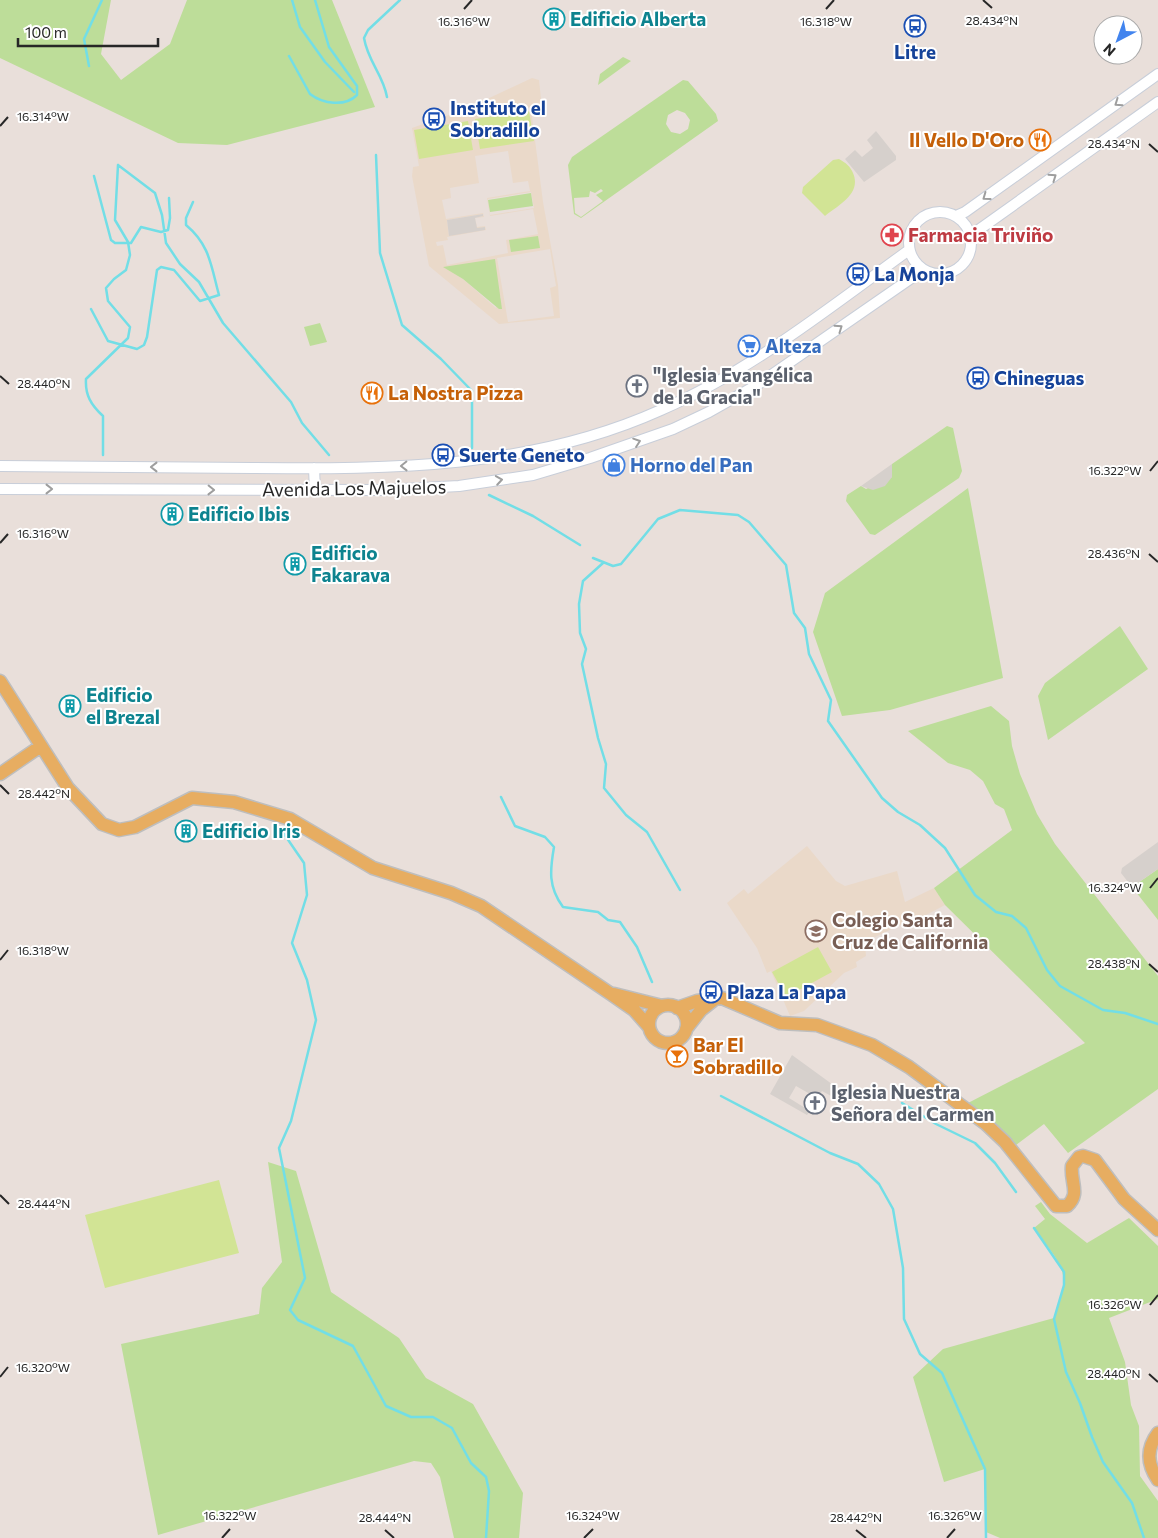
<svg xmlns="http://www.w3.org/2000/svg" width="1158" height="1538" viewBox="0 0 1158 1538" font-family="Commissioner,sans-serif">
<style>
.education{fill:#ead9c9;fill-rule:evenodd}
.green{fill:#bddd99;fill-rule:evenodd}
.pitch{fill:#d2e495}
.plaza{fill:#d6d0cc}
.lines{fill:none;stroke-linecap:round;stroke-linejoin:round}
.stream{stroke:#72dee6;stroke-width:2.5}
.minor-casing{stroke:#c8ced9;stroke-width:12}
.major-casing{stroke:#bebebe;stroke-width:15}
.minor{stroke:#fff;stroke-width:10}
.major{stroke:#e7ad61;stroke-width:12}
.oneway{stroke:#9e9e9e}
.ticks{fill:none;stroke:#272727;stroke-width:2}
.labels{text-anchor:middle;stroke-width:4;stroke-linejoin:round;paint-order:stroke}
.culture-label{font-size:19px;font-weight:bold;fill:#0d838f;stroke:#fff;text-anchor:start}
.transit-label{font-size:19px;font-weight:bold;fill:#164399;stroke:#fff;text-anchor:start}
.food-label{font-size:19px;font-weight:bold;fill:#c56008;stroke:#fff;text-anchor:start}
.health-label{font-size:19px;font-weight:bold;fill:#be3a42;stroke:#fff;text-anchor:start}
.shop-label{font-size:19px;font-weight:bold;fill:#366cbe;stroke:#fff;text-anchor:start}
.worship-label{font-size:19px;font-weight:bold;fill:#5b616d;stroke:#fff;text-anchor:start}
.street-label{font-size:19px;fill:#272727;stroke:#fff}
.education-label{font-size:19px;font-weight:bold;fill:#785e54;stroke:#fff;text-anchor:start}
.ticks-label{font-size:12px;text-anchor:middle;fill:#272727;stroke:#fff;stroke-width:4;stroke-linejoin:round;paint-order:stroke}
</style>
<rect width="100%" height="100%" fill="#e9dfda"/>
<path class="education" d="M532,78L539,80L542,108L531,109L543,202L558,285L560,318L499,324L429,266L412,176L413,167L419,166L412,128L468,108ZM508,151L513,183L528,181L530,191L487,198L490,216L533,209L538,234L506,240L508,253L447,265L443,245L437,246L436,242L448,240L447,237L486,230L485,226L477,227L475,218L484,217L483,213L446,219L442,200L451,198L450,188L479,183L475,156ZM531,192L534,208L490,215L488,199ZM483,214V216L475,218L476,228L449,236L447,220ZM550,249L556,286L550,288L554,316L508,322L497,258ZM455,274L501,297L496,308L463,279Z
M807,846L836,881L845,886L897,871L905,902L934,888L945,905L913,922H906L867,941L865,944L866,956L856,962L857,967L844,973L804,1011L790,1016L771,971L767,973L757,948L727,903L744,889L748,894Z"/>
<path class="green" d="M0,0H111L101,54L121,80L170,44L187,0H332L375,107L227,145L178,143L0,58Z
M623,57L631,61L598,85L600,74Z
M683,80L688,81L716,114L718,121L581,218L574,214L568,165L572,157ZM677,110L685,113L690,120L688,129L680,134L671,132L666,124L668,115ZM601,189L603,191L596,195L603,201L581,217L575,213L574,198L589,197L590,191L595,193Z
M531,193L533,206L490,212L488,200Z
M538,236L540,248L511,252L509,240Z
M495,259L502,309H499L463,279L443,267Z
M320,323L327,342L310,346L304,327Z
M947,426L953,428L962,471L959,478L875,535L870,534L846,501L847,495L861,486L866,489L892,477V464Z
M968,488L1003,678L890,710L842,716L813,632L825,593Z
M1120,626L1148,669L1048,740L1038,696L1045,683Z
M991,706L1009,721L1012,746L1020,774L1037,814L1055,844L1158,976V1089L1068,1153L1044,1124L1016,1145L991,1119L968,1103L1085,1043L945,905L934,888L1012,830L1004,809L995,804L983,781L970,770L948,763L908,731Z
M1158,869V920L1132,887Z
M268,1162L296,1171L331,1292L399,1338L426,1378L473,1404L523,1493L519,1538H454L440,1477L431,1463L414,1461L158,1535L121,1344L259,1314L262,1288L282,1262Z
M1041,1202L1050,1214L1087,1243L1129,1218L1158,1246V1299L1109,1318L1125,1362L1131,1405L1139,1426L1140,1476L1158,1501V1538H1000L986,1532L985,1469L944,1482L913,1377L943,1349L1054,1318C1073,1270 1062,1267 1034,1228L1045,1219L1035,1206Z"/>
<path class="pitch" d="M529,111L534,141L480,149L475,119Z
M468,121L473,150L419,159L414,130Z
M839,159C846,163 850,166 853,173C862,194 838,205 825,216L802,193L803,187L833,160Z
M818,947L832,972L786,997L772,972Z
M219,1180L239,1253L105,1288L85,1215Z"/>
<path class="plaza" d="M876,131L896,156V160L864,182L845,159L855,150L862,157L873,148L867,140Z
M483,214V216L475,218L477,228L485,227V230L449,236L447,220Z
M892,464V477L885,486L873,490L861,486Z
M1158,842V869L1132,887L1121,873L1122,868Z
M792,1055L836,1087L831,1096L822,1091L817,1098L796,1086L789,1098L810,1111L807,1115L770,1094Z"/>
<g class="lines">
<path class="stream" d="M292,0L300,27L325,62L354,92
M289,56L310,94C323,104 345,107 357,95V86L329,47L315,0
M89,66L84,39L102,0
M387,97C383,74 368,62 364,38L368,30L400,0
M376,155L380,253L402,325L441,359L472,391V448
M118,165L155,193L162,215L166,243L180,264L199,282L223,323L291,402L302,423L329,455
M94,176L111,240L115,243H131L141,227L161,232L168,230L170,218L169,198
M91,309L108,341L137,349L144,345L147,337L157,270L161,267L174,270L200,301L219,295C211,266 210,245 186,225V218L193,202
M103,455V416C91,405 85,395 86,379L128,338L130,327L108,301L106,288L114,279L126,270L130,255L128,242L115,220L118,165
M489,495L533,516L580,545
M593,558L613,566L621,564L658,519L680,510L738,515L749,522L786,565L794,613L805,628L809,654L831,700L828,721L882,798L898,812L920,825L945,848L975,895L996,912L1012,916L1026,928L1047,970L1060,986L1103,1010L1125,1013L1158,1024
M603,563L583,581L579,604L580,633L586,649L582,664L598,738L606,764L604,788L626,815L647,832L680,890
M501,797L515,826L545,837L554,847C550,870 548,887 563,907L598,912L608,920L620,922L637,947L652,982
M282,831L304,863L307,895L292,943L307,980L316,1020L291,1121L279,1148L305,1278L290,1310L298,1320L353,1346L386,1406L411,1417H433L452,1428L471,1463L486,1477L489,1491L486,1538
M721,1096L830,1153L858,1164L879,1184L893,1209L903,1268L904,1319L920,1354L942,1373L985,1469L986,1538
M902,1103L936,1124L975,1143L995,1163L1016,1192
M1034,1228L1064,1272V1285L1054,1319L1066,1372L1080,1403L1092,1437L1103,1462L1132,1503L1144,1538"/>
<g class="minor-casing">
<path id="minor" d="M909 243a31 31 0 1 1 62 0a31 31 0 1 1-62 0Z
M956,216L965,212L1158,74
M970,236L1158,102
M0,466C84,467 168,467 252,468C393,469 530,469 661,410C752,370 829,308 909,250
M314,468L315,491
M0,489L384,490L459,486L533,475L590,458L673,429L709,412L757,385L923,270"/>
</g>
<g class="major-casing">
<path id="major" d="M0,681L68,788L102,824L119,830L135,827L192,798L234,802L290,819L373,868L451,893L481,906L611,994L634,1010L649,1027
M0,774L41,746
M614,994L662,1006
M649 1024a19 19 0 1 1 38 0a19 19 0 1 1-38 0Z
M677,1008L697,1001L722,998L780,1023L817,1025L872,1045L909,1067L986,1124L1005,1142L1056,1206H1067C1081,1194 1070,1182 1072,1166L1079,1157L1083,1156L1095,1160L1124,1199L1158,1230
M686,1029L701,1010L715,999
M1158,1433C1146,1449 1147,1464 1158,1480"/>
</g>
<use href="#minor" class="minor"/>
<use href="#major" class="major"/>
</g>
<defs><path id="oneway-chevron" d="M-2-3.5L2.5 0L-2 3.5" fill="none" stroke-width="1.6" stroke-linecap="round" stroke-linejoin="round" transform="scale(1.25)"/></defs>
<g class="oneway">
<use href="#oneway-chevron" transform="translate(1118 103) rotate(145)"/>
<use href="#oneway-chevron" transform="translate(1053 177) rotate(-35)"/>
<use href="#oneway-chevron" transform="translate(986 197) rotate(144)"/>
<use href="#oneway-chevron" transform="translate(839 328) rotate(-35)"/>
<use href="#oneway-chevron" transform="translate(637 442) rotate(-19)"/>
<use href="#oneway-chevron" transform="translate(404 466) rotate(179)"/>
<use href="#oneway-chevron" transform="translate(154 467) rotate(-180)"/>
<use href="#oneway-chevron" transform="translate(499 480) rotate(-9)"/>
<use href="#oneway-chevron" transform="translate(49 489)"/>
<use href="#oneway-chevron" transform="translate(211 490) rotate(1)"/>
</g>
<path class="ticks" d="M983,0L992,8M464,9L472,0M826,9L834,0M0,126L8,117M1149,144L1158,152M0,376L9,384M1150,471L1158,461M0,543L8,534M1149,554L1158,562M0,785L9,794M1150,888L1158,878M0,960L8,950M1149,964L1158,972M0,1195L9,1204M1150,1305L1158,1295M1149,1374L1158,1382M0,1377L8,1367M385,1530L394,1538M856,1530L866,1538M222,1538L230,1529M584,1538L593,1529M947,1538L955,1529"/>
<defs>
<g id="building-ring" transform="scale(1.125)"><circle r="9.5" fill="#fff" stroke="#0f9aa8" stroke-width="1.5"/><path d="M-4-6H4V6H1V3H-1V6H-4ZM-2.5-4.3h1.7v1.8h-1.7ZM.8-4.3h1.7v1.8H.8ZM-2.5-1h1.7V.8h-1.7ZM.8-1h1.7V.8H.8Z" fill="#0f9aa8"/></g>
<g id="bus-ring" transform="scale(1.125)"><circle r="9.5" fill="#fff" stroke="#1a4fb4" stroke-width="1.5"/><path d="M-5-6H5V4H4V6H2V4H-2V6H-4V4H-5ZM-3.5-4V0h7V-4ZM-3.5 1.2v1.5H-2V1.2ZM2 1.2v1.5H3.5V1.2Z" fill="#1a4fb4"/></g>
<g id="restaurant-ring" transform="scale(1.125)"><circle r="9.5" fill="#fff" stroke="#e8710a" stroke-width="1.5"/><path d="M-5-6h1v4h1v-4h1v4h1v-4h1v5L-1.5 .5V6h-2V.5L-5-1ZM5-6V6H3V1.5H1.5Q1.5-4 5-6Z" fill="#e8710a"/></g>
<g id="pharmacy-ring" transform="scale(1.125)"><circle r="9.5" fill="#fff" stroke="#e0444e" stroke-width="1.5"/><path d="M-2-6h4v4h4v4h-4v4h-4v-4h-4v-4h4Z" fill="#e0444e"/></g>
<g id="supermarket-ring" transform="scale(1.125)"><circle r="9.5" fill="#fff" stroke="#3f7fe0" stroke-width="1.5"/><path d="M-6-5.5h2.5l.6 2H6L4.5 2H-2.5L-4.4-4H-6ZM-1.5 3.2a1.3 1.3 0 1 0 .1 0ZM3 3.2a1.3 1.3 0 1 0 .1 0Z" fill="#3f7fe0"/></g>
<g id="church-ring" transform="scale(1.125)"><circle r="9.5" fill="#fff" stroke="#6b7280" stroke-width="1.5"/><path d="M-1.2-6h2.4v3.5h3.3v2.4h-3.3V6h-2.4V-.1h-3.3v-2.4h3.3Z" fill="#6b7280"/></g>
<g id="shop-ring" transform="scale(1.125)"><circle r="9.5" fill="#fff" stroke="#3f7fe0" stroke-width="1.5"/><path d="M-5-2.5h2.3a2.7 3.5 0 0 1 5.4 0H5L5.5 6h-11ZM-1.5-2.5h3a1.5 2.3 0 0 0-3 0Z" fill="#3f7fe0"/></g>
<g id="school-ring" transform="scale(1.125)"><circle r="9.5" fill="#fff" stroke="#8d6e63" stroke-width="1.5"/><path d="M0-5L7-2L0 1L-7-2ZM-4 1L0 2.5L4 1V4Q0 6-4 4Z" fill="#8d6e63"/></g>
<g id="bar-ring" transform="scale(1.125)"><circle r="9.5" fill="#fff" stroke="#e8710a" stroke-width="1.5"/><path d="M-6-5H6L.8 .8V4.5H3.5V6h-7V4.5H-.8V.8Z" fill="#e8710a"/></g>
</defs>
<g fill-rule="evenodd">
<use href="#building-ring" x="554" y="19"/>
<use href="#bus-ring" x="915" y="26"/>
<use href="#bus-ring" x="434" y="119"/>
<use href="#restaurant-ring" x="1040" y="140"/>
<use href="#pharmacy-ring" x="892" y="235"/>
<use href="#bus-ring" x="858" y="274"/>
<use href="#supermarket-ring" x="749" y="346"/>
<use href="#bus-ring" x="978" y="378"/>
<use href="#church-ring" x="637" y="386"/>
<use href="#restaurant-ring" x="372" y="393"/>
<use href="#bus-ring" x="443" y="455"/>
<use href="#shop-ring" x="614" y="465"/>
<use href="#building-ring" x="172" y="514"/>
<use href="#building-ring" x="295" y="564"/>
<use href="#building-ring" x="70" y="706"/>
<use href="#building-ring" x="186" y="831"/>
<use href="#school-ring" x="816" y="931"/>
<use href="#bus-ring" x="711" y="992"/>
<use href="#bar-ring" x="677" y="1056"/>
<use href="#church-ring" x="815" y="1103"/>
</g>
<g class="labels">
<g class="culture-label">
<text x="570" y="26">Edificio Alberta</text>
<text x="188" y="521">Edificio Ibis</text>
<text x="311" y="560">Edificio<tspan x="311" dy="22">Fakarava</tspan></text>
<text x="86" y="702">Edificio<tspan x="86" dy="22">el Brezal</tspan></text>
<text x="202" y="838">Edificio Iris</text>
</g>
<g class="transit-label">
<text x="915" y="59" text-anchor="middle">Litre</text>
<text x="450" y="115">Instituto el<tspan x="450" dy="22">Sobradillo</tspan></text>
<text x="874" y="281">La Monja</text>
<text x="994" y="385">Chineguas</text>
<text x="459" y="462">Suerte Geneto</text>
<text x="727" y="999">Plaza La Papa</text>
</g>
<g class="food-label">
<text x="1024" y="147" text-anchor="end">Il Vello D'Oro</text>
<text x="388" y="400">La Nostra Pizza</text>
<text x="693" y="1052">Bar El<tspan x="693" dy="22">Sobradillo</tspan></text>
</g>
<g class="health-label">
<text x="908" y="242">Farmacia Triviño</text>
</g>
<g class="shop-label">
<text x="765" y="353">Alteza</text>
<text x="630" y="472">Horno del Pan</text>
</g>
<g class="worship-label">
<text x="653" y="382">"Iglesia Evangélica<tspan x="653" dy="22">de la Gracia"</tspan></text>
<text x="831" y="1099">Iglesia Nuestra<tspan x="831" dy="22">Señora del Carmen</tspan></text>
</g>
<g class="street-label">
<text transform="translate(354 488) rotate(-1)" y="7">Avenida Los Majuelos</text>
</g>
<g class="education-label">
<text x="832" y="927">Colegio Santa<tspan x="832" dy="22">Cruz de California</tspan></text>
</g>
</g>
<g class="ticks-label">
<text x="992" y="25">28.434°N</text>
<text x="464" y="26">16.316°W</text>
<text x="826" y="26">16.318°W</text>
<text x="43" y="121">16.314°W</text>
<text x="1114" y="148">28.434°N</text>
<text x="44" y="388">28.440°N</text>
<text x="1115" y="475">16.322°W</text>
<text x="43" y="538">16.316°W</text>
<text x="1114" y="558">28.436°N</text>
<text x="44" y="798">28.442°N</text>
<text x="1115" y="892">16.324°W</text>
<text x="43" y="955">16.318°W</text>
<text x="1114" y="968">28.438°N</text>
<text x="44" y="1208">28.444°N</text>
<text x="1115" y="1309">16.326°W</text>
<text x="43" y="1372">16.320°W</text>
<text x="1114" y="1378">28.440°N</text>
<text x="230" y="1520">16.322°W</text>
<text x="593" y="1520">16.324°W</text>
<text x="955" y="1520">16.326°W</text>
<text x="385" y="1522">28.444°N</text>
<text x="856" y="1522">28.442°N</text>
</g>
<g transform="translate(1118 40) rotate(221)"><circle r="24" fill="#ffffff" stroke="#a9a9a9"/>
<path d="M0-4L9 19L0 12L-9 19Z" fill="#4284ee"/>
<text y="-8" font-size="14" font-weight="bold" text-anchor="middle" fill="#272727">N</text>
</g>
<path d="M18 38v8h140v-8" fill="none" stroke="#272727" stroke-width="2.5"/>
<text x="25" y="38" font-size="15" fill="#272727" stroke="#ffffff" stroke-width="4" paint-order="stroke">100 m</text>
</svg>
